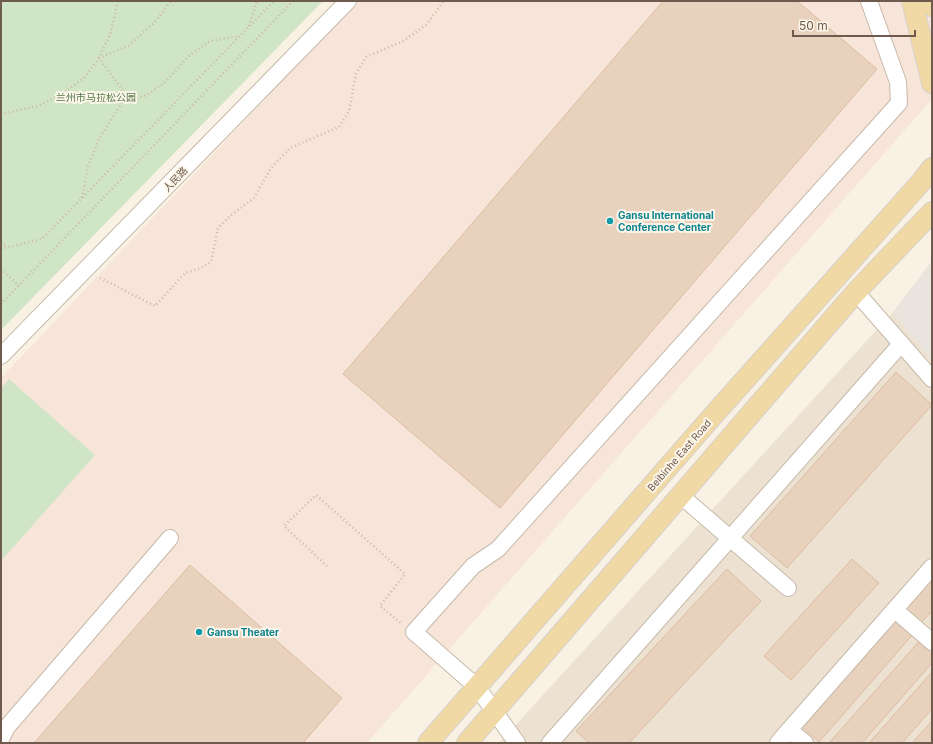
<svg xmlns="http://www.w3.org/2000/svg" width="933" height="744" viewBox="0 0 933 744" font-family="Inter,'Noto Sans SC',sans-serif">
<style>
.residential{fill:#ede2d2}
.commercial{fill:#f8e5d9}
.industrial{fill:#e9e4de}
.green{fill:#cfe5c5}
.building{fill:#e8d2bd;stroke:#dbbca2}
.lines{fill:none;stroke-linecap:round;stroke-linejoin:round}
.minor-casing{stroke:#c6b9aa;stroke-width:18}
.major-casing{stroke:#d6d1cd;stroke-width:22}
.path{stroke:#cfb7a3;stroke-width:2.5;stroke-dasharray:1 3;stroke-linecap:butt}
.minor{stroke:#fff;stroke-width:16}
.major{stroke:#f0d9a4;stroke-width:20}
.culture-dot{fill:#0f9aa8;stroke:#fcf6ea;stroke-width:1.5}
.labels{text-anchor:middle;stroke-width:4;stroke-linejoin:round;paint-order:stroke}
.park-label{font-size:10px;fill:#54794a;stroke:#fcf6ea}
.street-label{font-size:10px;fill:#6e5b4d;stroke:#fcf6ea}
.culture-label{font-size:10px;font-weight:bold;fill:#0d838f;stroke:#fcf6ea;text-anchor:start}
</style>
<rect width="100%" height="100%" fill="#f9f2e4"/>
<path class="residential" d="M893,312L932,360V743H499Z"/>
<path class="commercial" d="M358,1H932V99L367,743H1V378Z"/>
<path class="industrial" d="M932,261V360L893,312Z"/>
<path class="green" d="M1,1H323L1,330Z
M9,379L95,455L1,561V388Z"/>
<path class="building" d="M663,1H797L877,69L500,508L343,374Z
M896,372L932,405L787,568L750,536Z
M852,559L879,583L791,680L764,656Z
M190,565L342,698L303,743H34Z
M727,569L761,601L629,743H589L576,731Z
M932,576V611L920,624L903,609Z
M897,616L915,632L819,742L801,726Z
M922,638L932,646V663L862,743H829Z
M932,672V709L902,743H869Z
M932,721V743H912Z"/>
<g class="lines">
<g class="minor-casing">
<path id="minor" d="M856,292L932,379
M1,356L348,1
M680,495L788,588
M895,610L932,642
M1,739L7,727L170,538
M517,743L477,687L414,632L473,566L498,549L899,103L898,82L869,1
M550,743L901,344
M778,743L789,730
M805,743L789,730L932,567"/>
</g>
<g class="major-casing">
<path id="major" d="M912,1L932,83
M931,1L932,6
M428,743L710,419L922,181L932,168
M467,743L856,292L932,212"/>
</g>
<path class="path" d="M249,26L257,1
M130,100L99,58L128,46L155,22L171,1
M1,114L38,106L60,95L84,78L97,61L110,35L118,1
M82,198L88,166L100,137L122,103L147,95L164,83L190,55L210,41L239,36
M1,242L7,247
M1,249L42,239L274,1
M1,269L19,286
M100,278L155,306L185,273L201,268L211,262L218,228L231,215L254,198L271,168L290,148L339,127L349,111L356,74L366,57L403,41L426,25L444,1
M1,304L293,1
M327,566L284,526L316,495L405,574L380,606L402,624"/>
<use href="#minor" class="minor"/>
<use href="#major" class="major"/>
</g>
<g class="culture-dot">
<circle cx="610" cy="221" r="4"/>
<circle cx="199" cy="632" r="4"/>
</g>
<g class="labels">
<g class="park-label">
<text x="96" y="101">兰州市马拉松公园</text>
</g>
<g class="street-label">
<text transform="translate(175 179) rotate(-46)" y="4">人民路</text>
<text transform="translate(679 455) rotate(-49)" y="4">Beibinhe East Road</text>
</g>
<g class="culture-label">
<text x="618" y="219">Gansu International<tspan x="618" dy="12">Conference Center</tspan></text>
<text x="207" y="636">Gansu Theater</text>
</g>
</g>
<rect width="933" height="744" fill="none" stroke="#6e5b4d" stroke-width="4"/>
<path d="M793 30v6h122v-6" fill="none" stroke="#6e5b4d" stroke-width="2"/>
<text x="799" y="30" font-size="12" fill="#6e5b4d" stroke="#fcf6ea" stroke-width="3" paint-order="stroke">50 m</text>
</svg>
